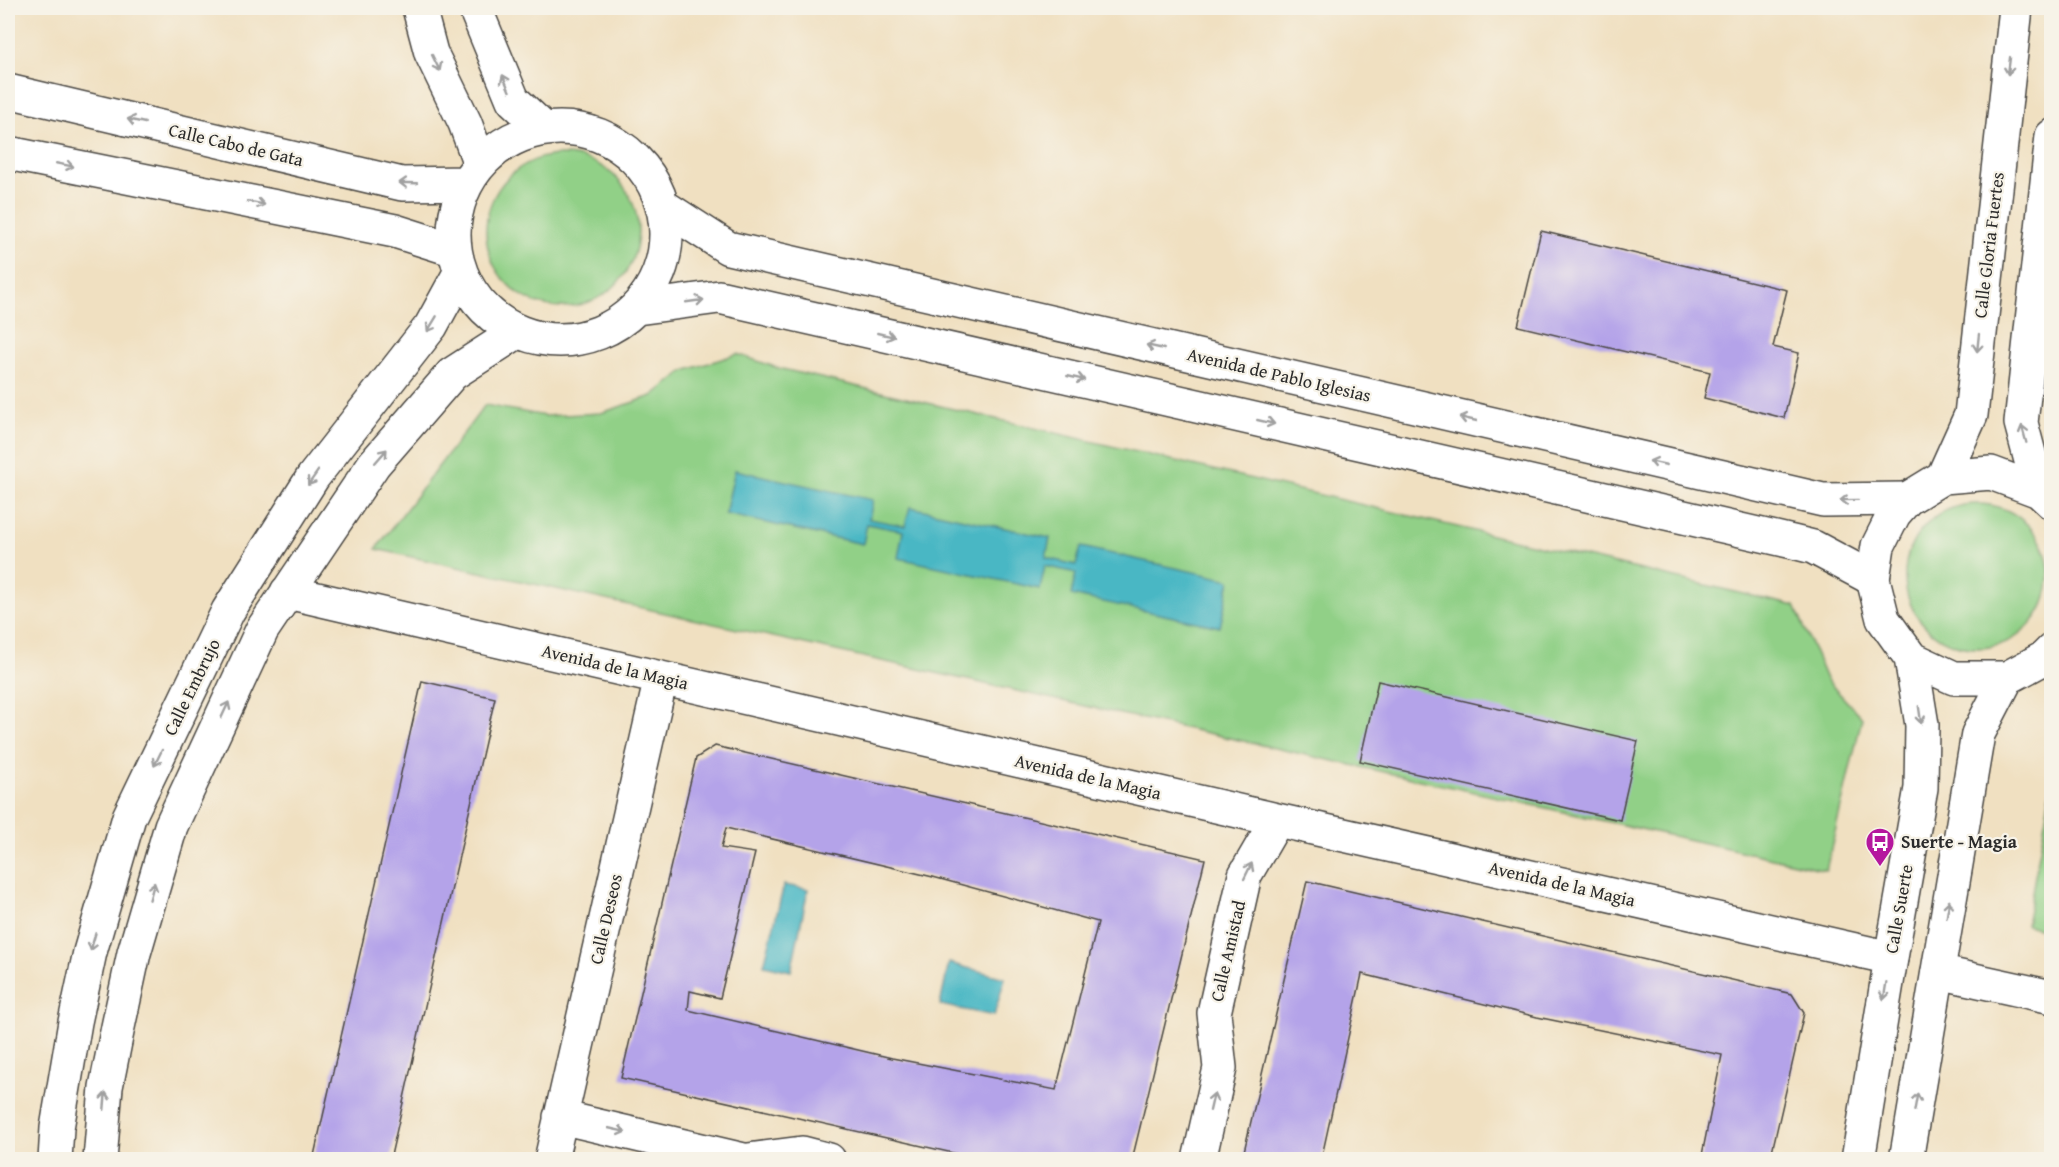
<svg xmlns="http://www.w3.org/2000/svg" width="2059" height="1167" viewBox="0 0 2059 1167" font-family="'Gentium Book Plus',serif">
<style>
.green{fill:#91d087;stroke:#5e7e59;stroke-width:1.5}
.water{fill:#4ab7c4;stroke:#3a7178;stroke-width:1.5}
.building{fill:#b4a3e9;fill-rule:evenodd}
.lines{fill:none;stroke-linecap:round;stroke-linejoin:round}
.minor-casing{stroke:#494642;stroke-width:36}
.major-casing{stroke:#494642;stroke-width:36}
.minor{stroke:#fff;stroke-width:33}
.major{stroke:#fff;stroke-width:33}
.oneway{stroke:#a0a0a0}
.labels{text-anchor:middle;stroke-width:4.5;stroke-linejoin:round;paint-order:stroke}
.street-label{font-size:18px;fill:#2b2b2b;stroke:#f7f3e8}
.poi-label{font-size:18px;font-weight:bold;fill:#2b2b2b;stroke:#f7f3e8;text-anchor:start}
</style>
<rect width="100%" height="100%" fill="#f7f3e8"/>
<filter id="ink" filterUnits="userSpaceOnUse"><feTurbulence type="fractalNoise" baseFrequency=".0167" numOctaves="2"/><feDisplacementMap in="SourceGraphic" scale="12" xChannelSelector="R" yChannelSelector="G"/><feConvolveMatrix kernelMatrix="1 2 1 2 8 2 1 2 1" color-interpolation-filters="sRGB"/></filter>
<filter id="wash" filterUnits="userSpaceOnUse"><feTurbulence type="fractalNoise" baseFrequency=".008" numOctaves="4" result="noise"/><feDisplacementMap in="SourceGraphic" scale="24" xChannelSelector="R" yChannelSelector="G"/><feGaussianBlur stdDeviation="1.35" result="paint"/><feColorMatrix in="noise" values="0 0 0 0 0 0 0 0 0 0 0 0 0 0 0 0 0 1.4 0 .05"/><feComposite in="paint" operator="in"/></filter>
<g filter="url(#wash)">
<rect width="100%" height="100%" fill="#f0e0c1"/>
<path class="green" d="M486 231a76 76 0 1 1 152 0a76 76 0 1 1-152 0Z
M737,354L778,368L1795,606L1826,679L1862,718L1826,870L376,549L485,405L545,416L601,413L652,396L684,371Z
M1905 576a72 72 0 1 1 144 0a72 72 0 1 1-144 0Z
M2051,789V931L2026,925Z"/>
<path class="water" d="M735,470L873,500L869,519L905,526L910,507L1050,538L1046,558L1076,565L1081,547L1230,580L1220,627L1071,595L1076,573L1045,566L1040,589L898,558L903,531L867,524L863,544L725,514Z
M784,885L808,889L791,971L764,965Z
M949,963L1005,978L994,1016L940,1005Z"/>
<g id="blocks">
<path class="building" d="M1541,231L1787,290L1773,347L1799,353L1784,418L1704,398L1710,372L1518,326Z
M422,681L495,698L390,1160H313Z
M1378,681L1638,741L1620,820L1360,761Z
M715,746L1205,859L1132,1160H984L621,1078L696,758ZM726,828L933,877L1098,922L1056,1090L892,1058L688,1010L690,991L720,998L755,853L721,848Z
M1307,881L1792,994L1804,1013L1770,1160H1701L1722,1055L1537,1017L1362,974L1322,1156L1331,1160H1242Z"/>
</g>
</g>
<g filter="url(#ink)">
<use href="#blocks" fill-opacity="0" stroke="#494642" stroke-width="1.5"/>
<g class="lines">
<g class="minor-casing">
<path id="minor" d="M419,8L431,53L465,123L480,164
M475,8L513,100L543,128
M8,91L402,184L467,183
M454 234a106 106 0 1 1 212 0a106 106 0 1 1-212 0Z
M8,153L395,231L455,250
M663,206L728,248L1823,500L1907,499
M637,308L719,297L1793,542L1813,547L1873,579
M287,592L1277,820L1891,958
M1938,972L2052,997
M560,1117L744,1160
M55,1160L57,1128L75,1022L90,952L129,817L228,611L313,477L431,326L460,273
M100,1160L106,1087L118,1027L134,953L171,826L262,630L374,464L452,374L517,332
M551,1160L661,678
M748,1160L802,1153L829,1160
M1199,1160L1220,1068L1214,1013L1245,875L1277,820"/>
</g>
<g class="major-casing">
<path id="major" d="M1943,477L1971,415L2016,8
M2039,491L2021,423L2052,136
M2052,503L2039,491L1991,473L1943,477L1907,499L1894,514L1878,546L1873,579L1883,619L1911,658L1954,678H2007L2044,658L2052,650
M1858,1160L1891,958L1921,788L1922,725L1911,658
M1906,1160L1978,734L2007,678"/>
</g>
<use href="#minor" class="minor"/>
<use href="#major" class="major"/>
</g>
<defs><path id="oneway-shaft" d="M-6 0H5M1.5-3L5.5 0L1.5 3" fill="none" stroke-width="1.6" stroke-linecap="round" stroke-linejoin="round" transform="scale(1.5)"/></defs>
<g class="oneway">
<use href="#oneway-shaft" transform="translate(436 63) rotate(64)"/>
<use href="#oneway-shaft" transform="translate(2009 66) rotate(97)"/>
<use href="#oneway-shaft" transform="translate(506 83) rotate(-113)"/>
<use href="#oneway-shaft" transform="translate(136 121) rotate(-167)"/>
<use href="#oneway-shaft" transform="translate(65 165) rotate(11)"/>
<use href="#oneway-shaft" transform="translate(408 183) rotate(-178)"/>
<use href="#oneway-shaft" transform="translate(256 203) rotate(11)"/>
<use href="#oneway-shaft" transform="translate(695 301) rotate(-8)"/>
<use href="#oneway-shaft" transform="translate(432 324) rotate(121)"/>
<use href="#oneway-shaft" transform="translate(886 335) rotate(13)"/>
<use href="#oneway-shaft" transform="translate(1978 343) rotate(96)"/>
<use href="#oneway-shaft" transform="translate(1155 347) rotate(-167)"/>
<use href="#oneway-shaft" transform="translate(1076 378) rotate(13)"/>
<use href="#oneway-shaft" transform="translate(1468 419) rotate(-167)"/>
<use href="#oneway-shaft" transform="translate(1266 422) rotate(13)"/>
<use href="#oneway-shaft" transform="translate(2024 434) rotate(-105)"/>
<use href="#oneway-shaft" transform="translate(381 456) rotate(-49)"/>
<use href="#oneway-shaft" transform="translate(1658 463) rotate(-167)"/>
<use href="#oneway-shaft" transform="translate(313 478) rotate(125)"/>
<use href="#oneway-shaft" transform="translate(1849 500) rotate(179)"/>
<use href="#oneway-shaft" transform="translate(225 710) rotate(-65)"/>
<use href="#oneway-shaft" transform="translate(1920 715) rotate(82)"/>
<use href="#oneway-shaft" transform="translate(158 758) rotate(116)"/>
<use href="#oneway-shaft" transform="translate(1248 871) rotate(-64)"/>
<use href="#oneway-shaft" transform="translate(152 891) rotate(-74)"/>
<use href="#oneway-shaft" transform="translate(1948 909) rotate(-81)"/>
<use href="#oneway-shaft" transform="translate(93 942) rotate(106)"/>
<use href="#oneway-shaft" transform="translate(1885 991) rotate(99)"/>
<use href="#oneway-shaft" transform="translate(105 1101) rotate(-85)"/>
<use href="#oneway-shaft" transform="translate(1212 1102) rotate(-77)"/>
<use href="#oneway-shaft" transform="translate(1916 1102) rotate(-80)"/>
<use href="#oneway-shaft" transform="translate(617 1130) rotate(13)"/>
</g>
</g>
<defs>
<g id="bus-pin" transform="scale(1.5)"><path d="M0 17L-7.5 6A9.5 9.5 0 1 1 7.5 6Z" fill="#b5179e" stroke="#f7f3e8"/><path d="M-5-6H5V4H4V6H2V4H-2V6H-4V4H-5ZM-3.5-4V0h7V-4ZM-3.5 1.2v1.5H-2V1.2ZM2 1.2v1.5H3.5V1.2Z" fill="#fff"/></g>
</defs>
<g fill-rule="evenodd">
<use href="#bus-pin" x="1880" y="842"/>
</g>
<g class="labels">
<g class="street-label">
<text transform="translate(236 145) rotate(13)" y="6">Calle Cabo de Gata</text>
<text transform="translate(1989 245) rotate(-83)" y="6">Calle Gloria Fuertes</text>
<text transform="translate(1279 375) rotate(13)" y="6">Avenida de Pablo Iglesias</text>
<text transform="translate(615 667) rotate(13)" y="6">Avenida de la Magia</text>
<text transform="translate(192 687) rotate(-64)" y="6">Calle Embrujo</text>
<text transform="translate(1088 777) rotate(13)" y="6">Avenida de la Magia</text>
<text transform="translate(1562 884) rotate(13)" y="6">Avenida de la Magia</text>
<text transform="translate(1899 909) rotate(-80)" y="6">Calle Suerte</text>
<text transform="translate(606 919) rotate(-77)" y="6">Calle Deseos</text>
<text transform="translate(1228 951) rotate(-77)" y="6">Calle Amistad</text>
</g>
<g class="poi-label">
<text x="1901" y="848">Suerte - Magia</text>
</g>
</g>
<rect width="2059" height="1167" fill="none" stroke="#f7f3e8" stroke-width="30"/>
</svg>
